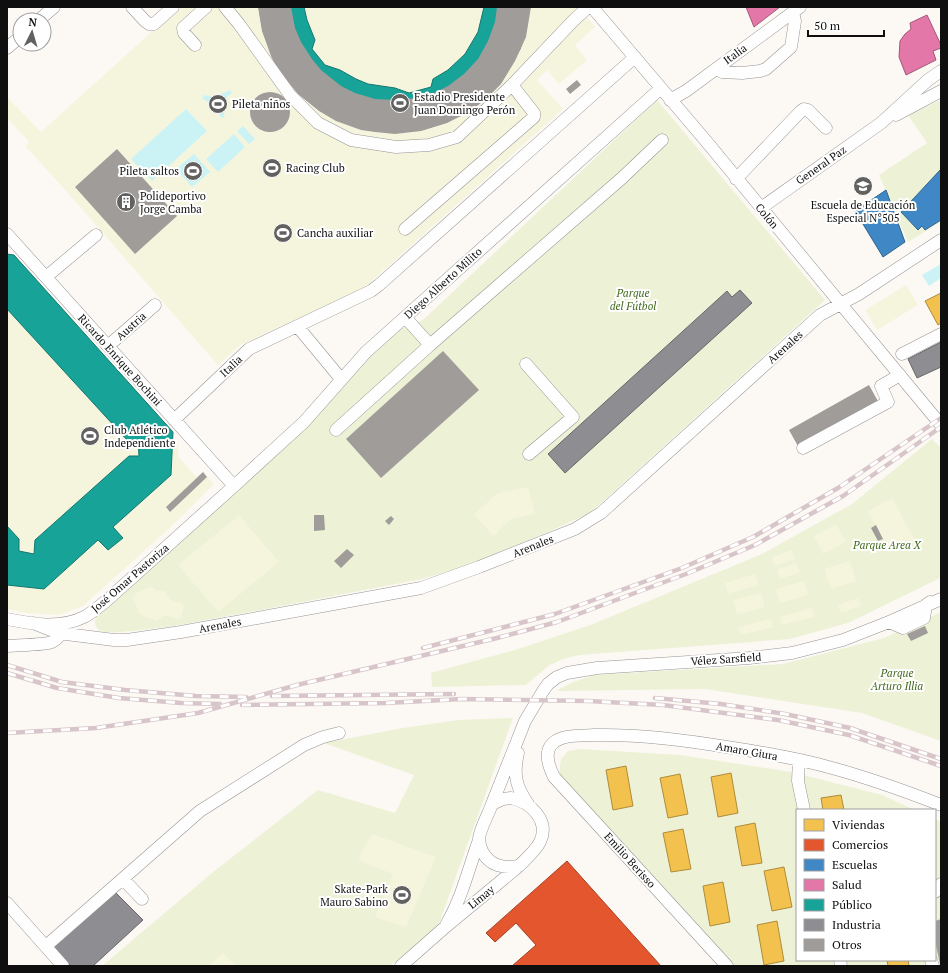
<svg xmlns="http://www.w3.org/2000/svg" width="948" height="973" viewBox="0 0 948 973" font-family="'PT Serif',serif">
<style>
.green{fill:#edf1d5}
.pitch{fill:#f5f5de}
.water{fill:#cbf3f6}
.homes{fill:#f2c14e;stroke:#ae8c3b}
.shops{fill:#e4572e;stroke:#a44125}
.schools{fill:#3f88c5;stroke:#31648e}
.health{fill:#e377a8;stroke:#a3587a}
.public{fill:#17a398;stroke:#15776f}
.industry{fill:#8d8d92;stroke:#67676b}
.building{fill:#a09c9a}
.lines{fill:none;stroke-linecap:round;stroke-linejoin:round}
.minor-casing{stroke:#969493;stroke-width:13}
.minor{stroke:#fffefe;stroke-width:12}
.rail-casing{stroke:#d8c5ca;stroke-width:4.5}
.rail{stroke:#fff;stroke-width:3;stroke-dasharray:9;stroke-linecap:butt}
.labels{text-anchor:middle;stroke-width:4;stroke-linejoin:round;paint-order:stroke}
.street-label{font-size:11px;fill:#0f0f0f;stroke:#fff}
.poi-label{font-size:11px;fill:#0f0f0f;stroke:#fff;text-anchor:start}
.park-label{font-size:11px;font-style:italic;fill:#42691e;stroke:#fff}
</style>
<rect width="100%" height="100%" fill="#fcf9f5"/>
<path class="green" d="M657,100L825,300L598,506L588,514C534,538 479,563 422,579C366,590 311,600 255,611C210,619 166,629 120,632C112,632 96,635 95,623C95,619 96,618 98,615L306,426L364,361L400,329L423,320Z
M941,100V222L908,242L879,175L927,143L908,115Z
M932,439L941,448V576L938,579L848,623L790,639L579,655L563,659L548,666L526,685L432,687L431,673L515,650L593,624L762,554L852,504Z
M941,612V741L862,713L705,689L556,691L573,682L594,675L783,664L884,638Z
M513,718L438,926L390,966H102L212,873L318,790L395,813L414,775L324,743L403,728L459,720Z
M580,749L680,755L791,772L882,795L915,810H797V960H935V819L941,822V966H734L559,775L561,759L568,751Z"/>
<path class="pitch" d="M182,7H579L595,27L575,45L587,60L559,84L547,70L537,80L563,109L364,288L240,345L218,365C153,292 91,217 25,146L29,142L7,118V97L41,132L148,35Z
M7,254L14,255L173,432L172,439L178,444V456L197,478L203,472L214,484L174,524L83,606L59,615L26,613L7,609Z
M906,285L918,305L877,330L865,310Z
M528,487L535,514L511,519L493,536L474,514L498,493Z
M892,498L914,539L890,551L868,511Z
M239,515L279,562L218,612L178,565Z
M836,524L846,542L823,554L814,536Z
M792,550L795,559L775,566L772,557Z
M850,561L856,581L831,589L824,569Z
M796,563L800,572L780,579L777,570Z
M755,574L758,585L728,594L725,583Z
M804,581L808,595L780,603L776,589Z
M148,587H153L157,591H164L171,600L182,604L184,608L181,618L177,619L165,615L157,621L139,614L135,602L132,599L136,592H140Z
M761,593L765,607L737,615L733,600Z
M858,598L861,606L841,613L838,605Z
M812,608L814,617L782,625L780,617Z
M771,619L773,627L741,635L738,627Z
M372,834L436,857L406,927L375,917L393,874L358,860Z
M223,953L236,966H209Z"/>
<path class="water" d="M230,90L232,93L226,98L224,117L221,118L217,109L202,98L204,95L213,97Z
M186,109L207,131L152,181L131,159Z
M243,126L255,139L249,144L237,131Z
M234,134L245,147L218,172L206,159Z
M194,154L210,172L192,187L176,169Z
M941,264V278L929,286L922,275Z"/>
<path class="homes" d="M941,293V323L938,325L925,301Z
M626,766L633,806L613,810L606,770Z
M731,773L738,813L718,817L711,777Z
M680,774L688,814L668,818L660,778Z
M841,795L844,810H823L821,798Z
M755,823L762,863L742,866L735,827Z
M683,829L691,869L671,872L663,833Z
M784,867L792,907L772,911L764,871Z
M723,882L730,922L710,926L703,886Z
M777,921L784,961L764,965L757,925Z
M887,960H908L909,966H888Z"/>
<path class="shops" d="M567,861L661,966H512L536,945L516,923L495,942L486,933Z"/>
<path class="schools" d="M941,169V220L925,230L922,226L918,230L901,212Z
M886,190L905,242L883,257L855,211Z"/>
<path class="health" d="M746,7H780L754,27Z
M927,15L941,45V48L933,51L936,60L906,75L899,57L900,41L905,34L911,29L910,23Z"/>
<path class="public" d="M259,7H304L307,20L315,40L312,49L325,65L340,70L356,79L368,84L395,88L409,93L431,87L433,79L448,70L465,54L478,32L484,7H529L526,30L520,49L507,72L491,93L470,109L447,122L421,130L395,132L368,130L349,124L325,113L304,98L286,78L272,55L263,31Z
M7,254L14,255L173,432L171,475L113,527L123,538L108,550L98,540L44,589L7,585V526L19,539V551L34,554L35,540L129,456H139L138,441H128L7,309Z"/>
<path class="industry" d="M740,290L752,303L565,473L548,454L727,291L732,297Z
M941,342V367L917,378L908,359Z
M111,888L143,920L93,966H71L51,946Z"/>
<path class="building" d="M258,7H291L295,28L301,42L312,59L321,70L341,86L355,93L375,99L395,100L415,98L434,93L448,86L464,74L478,59L488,41L495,22L497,7H531L526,37L515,61L501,84L487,98L471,111L447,123L421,131L395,134L375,132L361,130L336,121L319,111L298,94L277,68L271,56L262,31Z
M577,80L581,85L570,94L566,89Z
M250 112a20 20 0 1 1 40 0a20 20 0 1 1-40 0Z
M117,149L177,216L135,254L75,187Z
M443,351L479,390L381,478L346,439Z
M869,385L879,403L799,448L789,430Z
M203,472L207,477L170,512L166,507Z
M314,515H324L325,530L314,531Z
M391,516L394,519L389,525L385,521Z
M876,525L883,539L878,541L871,528Z
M347,549L354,555L341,568L334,561Z
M925,626L928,633L911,641L907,634Z
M941,919V964H940L935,941V921Z"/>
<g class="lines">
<g class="minor-casing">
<path id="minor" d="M132,7L145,21L149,24H154L173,7
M225,7L239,24L290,95L318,123L351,140L396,147L429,145L457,137L512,85L573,21L588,7
M592,7L706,141L941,425
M39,20L54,7
M195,45L184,33L183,28L206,7
M7,48L20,37
M717,68L722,72L742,73L760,71L766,69L791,47L795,21L793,12
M670,100L686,91L800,7
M896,115L941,91
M736,179L801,111L804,109L808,110L826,128
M761,208L881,123L928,80L941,71
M405,229L534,117V113L512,85
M7,234L234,486
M46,277L96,235
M298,327L341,379
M430,345L622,178L662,140
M108,346L155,305
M902,354L941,334
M526,364L573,417L529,454
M174,420L249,349L371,291L379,285L635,57
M336,430L430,345L405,317
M803,448L888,402L881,386L900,375
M7,619C32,624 60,629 84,617C92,613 98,607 105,602L234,486L304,422L366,352L660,89
M889,622L903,628L924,618L926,605L930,602
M33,623L58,633L114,640H127L181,632L421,588L479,567L575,529L601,513L820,315L859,294L941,240
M7,646C17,645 45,645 52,642C58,639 61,635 61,629
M518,753C513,774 516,787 528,804
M799,760L798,781L804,810
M511,798C531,802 550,821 540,842C536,850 526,859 519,866C504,868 490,867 482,851C481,848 479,843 479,839C479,831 489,813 492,804L503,799Z
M492,804L525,721L543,691L548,684L557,677L567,673L597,668L749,658L792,653L843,640L889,622L941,599
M123,879L142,899
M935,892L941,884
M7,903L63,966
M447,923C462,898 469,867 479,840
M46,946L200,811L304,745L323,737L339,733
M840,960L841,966
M931,960L933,966
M401,966L443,929L519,866
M727,966L554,777C549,767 543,752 553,743C563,734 582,736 594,735C641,734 687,740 733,748C766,753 800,759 832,768C869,778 905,791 941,805"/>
</g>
<use href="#minor" class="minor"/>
<g class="rail-casing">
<path id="rail" d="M423,648L555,614L682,568L753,537L838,488L941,418
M7,665L62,682L125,690L196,696L246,697
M7,673L57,688L119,698L181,703L220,704
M272,696L454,694
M655,698L721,704L785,714L850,728L941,759
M242,705L386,703L462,699L588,701L663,705L778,720L849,735L941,766
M7,733L96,728L198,713L297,685L497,638L557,622L686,574L755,545L843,496L941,427"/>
</g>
<use href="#rail" class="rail"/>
</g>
<defs>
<g id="stadium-disc" transform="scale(1)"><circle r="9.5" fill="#626160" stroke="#fff"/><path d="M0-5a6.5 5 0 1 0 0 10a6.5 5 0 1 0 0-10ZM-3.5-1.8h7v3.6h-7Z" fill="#fff"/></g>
<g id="school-disc" transform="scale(1)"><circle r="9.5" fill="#626160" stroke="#fff"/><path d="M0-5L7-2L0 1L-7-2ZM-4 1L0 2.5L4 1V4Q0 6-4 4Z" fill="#fff"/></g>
<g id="building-disc" transform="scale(1)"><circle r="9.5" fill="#626160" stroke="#fff"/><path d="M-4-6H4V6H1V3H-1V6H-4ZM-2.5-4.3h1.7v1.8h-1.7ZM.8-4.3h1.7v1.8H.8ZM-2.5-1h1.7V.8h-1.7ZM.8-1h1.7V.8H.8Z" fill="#fff"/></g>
</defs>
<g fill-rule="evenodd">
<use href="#stadium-disc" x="400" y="103"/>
<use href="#stadium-disc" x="218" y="104"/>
<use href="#stadium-disc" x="272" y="168"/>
<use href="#stadium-disc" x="193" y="171"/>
<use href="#school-disc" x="863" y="186"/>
<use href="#building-disc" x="126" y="202"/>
<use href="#stadium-disc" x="283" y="233"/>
<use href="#stadium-disc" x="90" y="436"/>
<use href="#stadium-disc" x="402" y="895"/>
</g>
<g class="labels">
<g class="street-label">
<text transform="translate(735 54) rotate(-36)" y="4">Italia</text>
<text transform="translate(821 165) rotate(-35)" y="4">General Paz</text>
<text transform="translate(767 216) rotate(50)" y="4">Colón</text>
<text transform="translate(443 283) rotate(-42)" y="4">Diego Alberto Milito</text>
<text transform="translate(131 326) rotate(-42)" y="4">Austria</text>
<text transform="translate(785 347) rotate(-42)" y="4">Arenales</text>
<text transform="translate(120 360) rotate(48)" y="4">Ricardo Enrique Bochini</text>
<text transform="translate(231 366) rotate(-43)" y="4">Italia</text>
<text transform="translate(533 546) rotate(-22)" y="4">Arenales</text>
<text transform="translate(130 578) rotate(-41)" y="4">José Omar Pastoriza</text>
<text transform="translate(220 625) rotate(-11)" y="4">Arenales</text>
<text transform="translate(726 659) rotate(-4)" y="4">Vélez Sarsfield</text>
<text transform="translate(747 751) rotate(10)" y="4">Amaro Giura</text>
<text transform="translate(630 860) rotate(48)" y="4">Emilio Berisso</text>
<text transform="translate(481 897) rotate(-39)" y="4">Limay</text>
</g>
<g class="poi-label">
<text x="414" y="101">Estadio Presidente<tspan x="414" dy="13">Juan Domingo Perón</tspan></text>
<text x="232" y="108">Pileta niños</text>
<text x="286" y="172">Racing Club</text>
<text x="179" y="175" text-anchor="end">Pileta saltos</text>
<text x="140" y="200">Polideportivo<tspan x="140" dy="13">Jorge Camba</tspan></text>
<text x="863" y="209" text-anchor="middle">Escuela de Educación<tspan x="863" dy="13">Especial N°505</tspan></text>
<text x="297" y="237">Cancha auxiliar</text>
<text x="104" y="434">Club Atlético<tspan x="104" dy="13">Independiente</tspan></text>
<text x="388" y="893" text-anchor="end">Skate-Park<tspan x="388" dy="13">Mauro Sabino</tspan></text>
</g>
<g class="park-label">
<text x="633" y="297">Parque<tspan x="633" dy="13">del Fútbol</tspan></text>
<text x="887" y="549">Parque Area X</text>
<text x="897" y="677">Parque<tspan x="897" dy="13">Arturo Illia</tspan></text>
</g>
</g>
<rect width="948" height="973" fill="none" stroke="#0f0f0f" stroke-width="16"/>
<rect x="796" y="809" width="140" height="152" fill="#ffffff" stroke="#9f9f9f"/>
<rect x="804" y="819" width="20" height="12" fill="#f2c14e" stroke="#9f9f9f"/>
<text x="832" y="829" font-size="12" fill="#0f0f0f">Viviendas</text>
<rect x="804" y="839" width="20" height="12" fill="#e4572e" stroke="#9f9f9f"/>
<text x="832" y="849" font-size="12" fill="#0f0f0f">Comercios</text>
<rect x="804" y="859" width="20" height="12" fill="#3f88c5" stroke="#9f9f9f"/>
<text x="832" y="869" font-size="12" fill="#0f0f0f">Escuelas</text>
<rect x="804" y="879" width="20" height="12" fill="#e377a8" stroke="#9f9f9f"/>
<text x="832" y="889" font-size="12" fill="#0f0f0f">Salud</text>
<rect x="804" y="899" width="20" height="12" fill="#17a398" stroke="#9f9f9f"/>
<text x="832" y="909" font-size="12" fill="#0f0f0f">Público</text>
<rect x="804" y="919" width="20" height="12" fill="#8d8d92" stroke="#9f9f9f"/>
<text x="832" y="929" font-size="12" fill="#0f0f0f">Industria</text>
<rect x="804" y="939" width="20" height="12" fill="#a09c9a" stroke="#9f9f9f"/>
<text x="832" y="949" font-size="12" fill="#0f0f0f">Otros</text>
<g transform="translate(32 32) rotate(5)"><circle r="19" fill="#ffffff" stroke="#9f9f9f"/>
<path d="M0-3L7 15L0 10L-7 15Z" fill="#626160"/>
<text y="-6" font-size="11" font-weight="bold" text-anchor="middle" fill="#0f0f0f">N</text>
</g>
<path d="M808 30v6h76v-6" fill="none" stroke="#0f0f0f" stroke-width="2"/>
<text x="814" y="30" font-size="12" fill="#0f0f0f" stroke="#ffffff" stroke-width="3" paint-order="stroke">50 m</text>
</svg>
